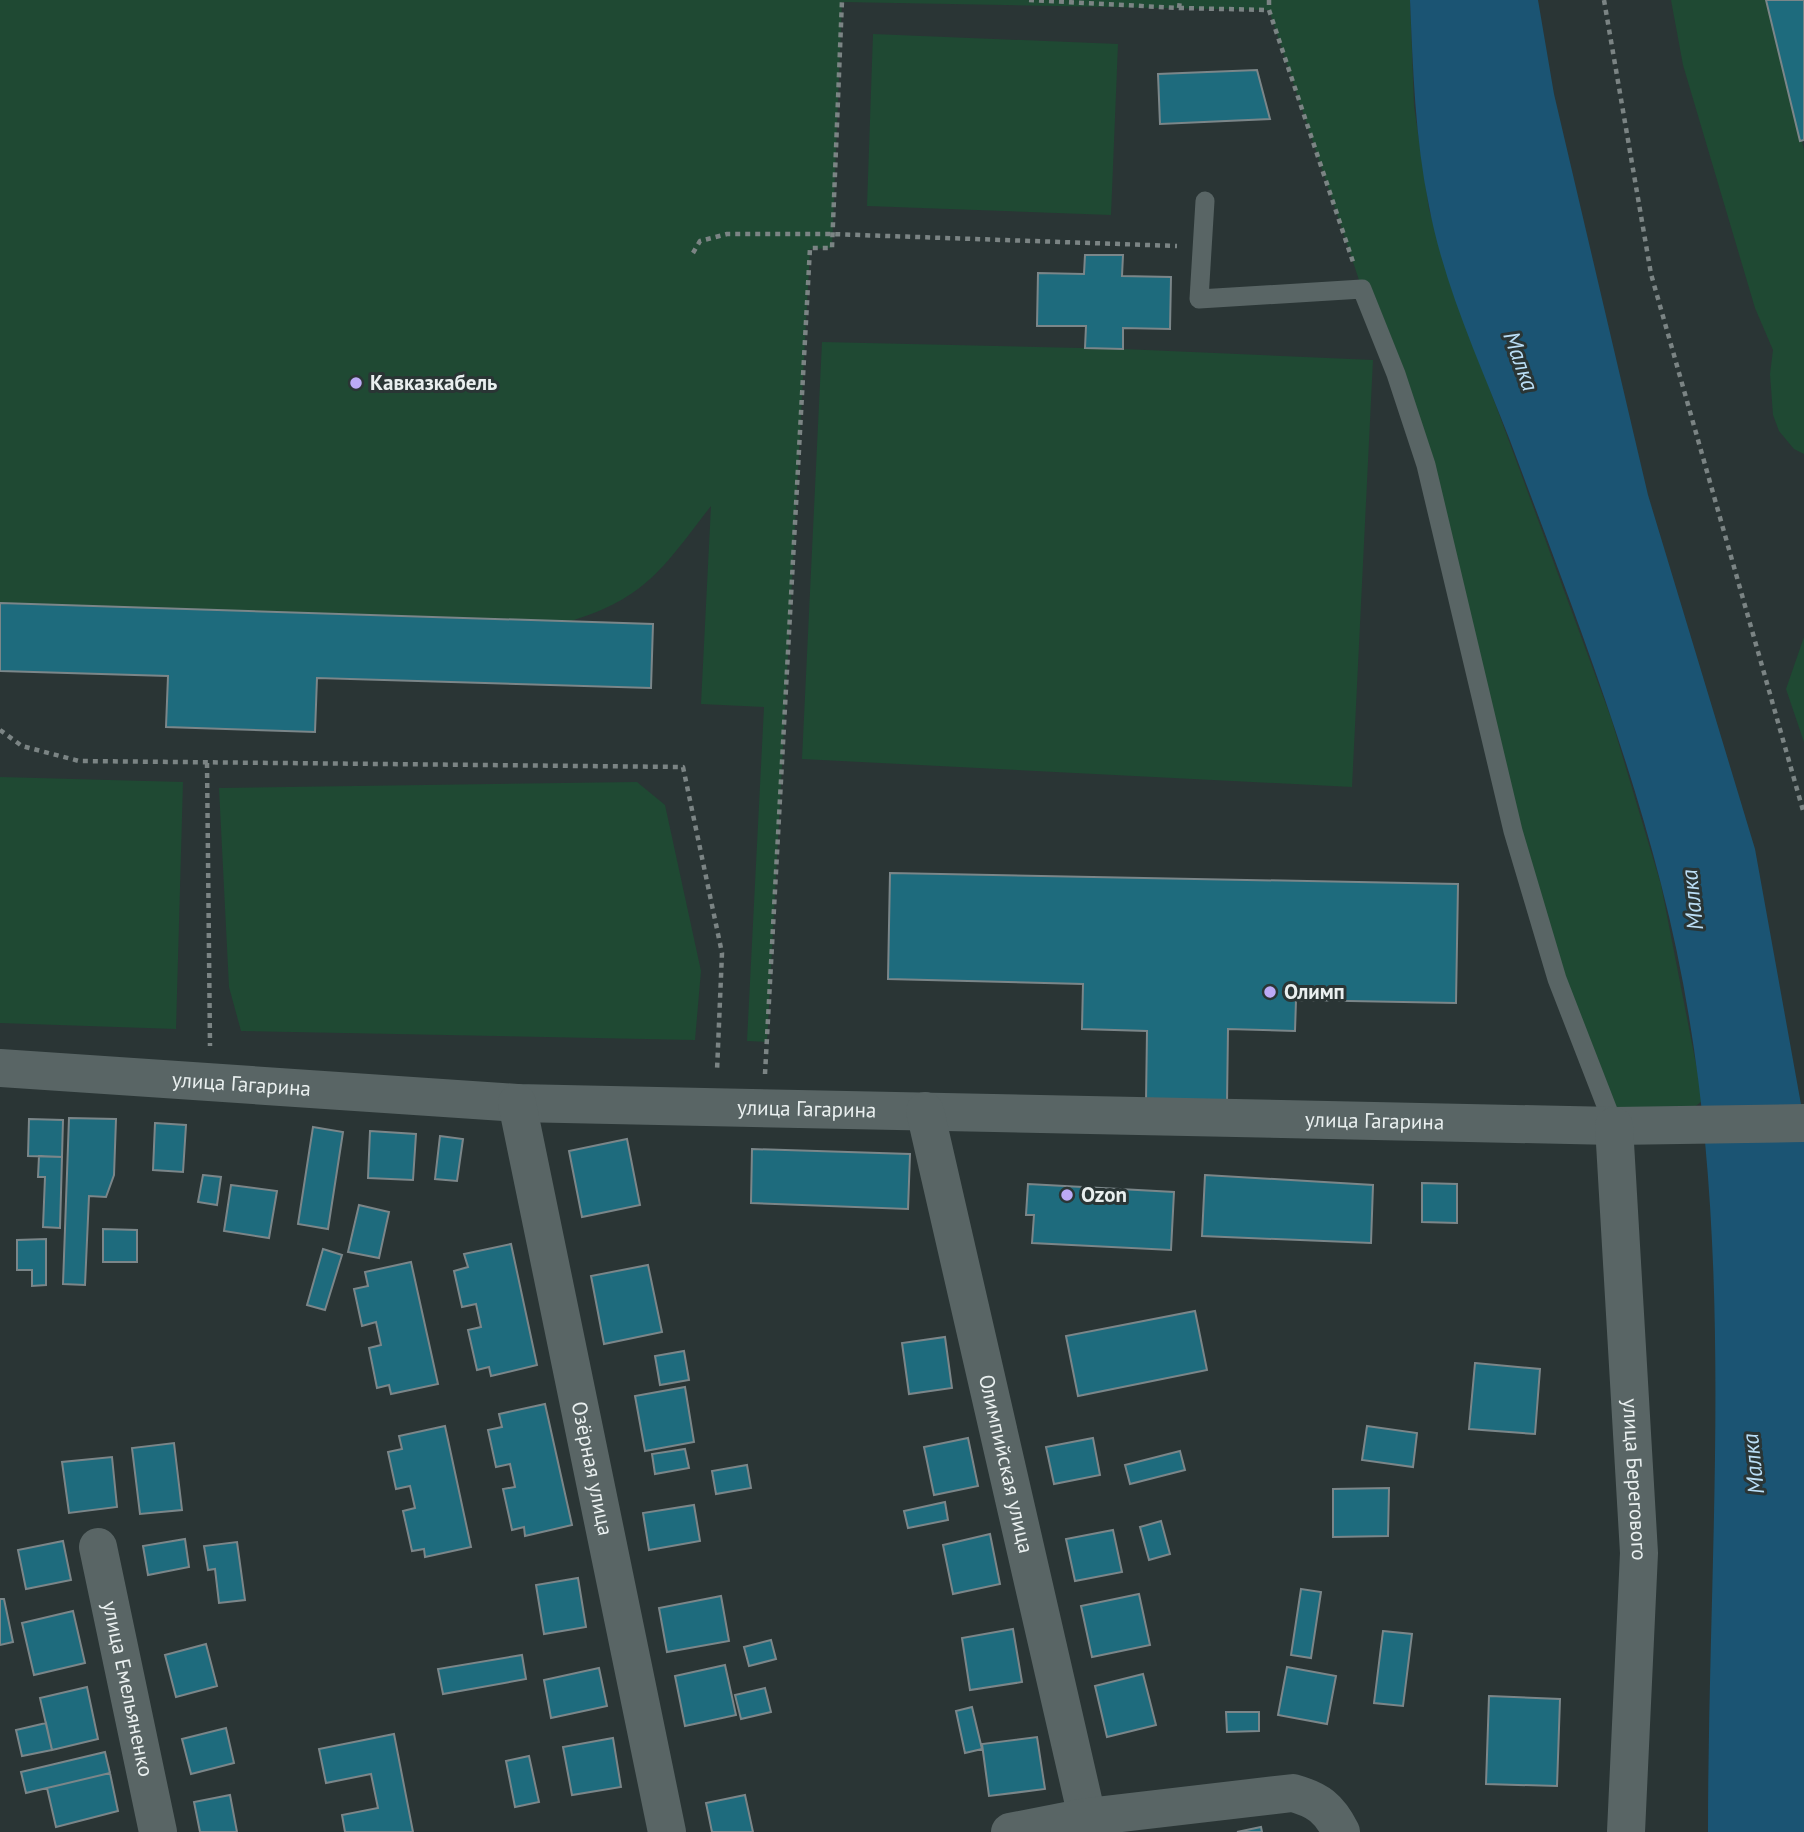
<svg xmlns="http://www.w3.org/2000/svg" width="1804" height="1832" viewBox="0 0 1804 1832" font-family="'PT Sans',sans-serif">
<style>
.green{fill:#1f4933}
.water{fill:#1b5473}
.building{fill:#1e6b7d;stroke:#7b8689;stroke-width:2}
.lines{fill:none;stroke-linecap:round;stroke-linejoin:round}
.path{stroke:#7b8484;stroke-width:4.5;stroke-dasharray:5 5;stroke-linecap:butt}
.lane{stroke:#596565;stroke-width:19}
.street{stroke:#596565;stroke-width:38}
.poi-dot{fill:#bcaaf6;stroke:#2a3535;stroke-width:2.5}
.labels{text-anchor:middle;stroke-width:6;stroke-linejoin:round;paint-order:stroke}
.poi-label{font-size:21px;font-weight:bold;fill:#e9efef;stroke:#2a3535;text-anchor:start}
.street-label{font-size:21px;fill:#e9efef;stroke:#2a3535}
.water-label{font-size:23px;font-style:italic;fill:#badef6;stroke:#2a3535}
</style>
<rect width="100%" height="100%" fill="#2a3535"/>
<path class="green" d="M0,0H1410L1414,106L1429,209L1454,292L1611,718L1661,885L1703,1100L1691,1110L1614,1126L1557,979L1426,465L1362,289L1269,10L842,2L832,248L810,249L767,1042L747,1041L764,707L701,704L711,506C665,565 647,598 571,621L0,603Z
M1671,0H1766L1804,150V454L1794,449L1779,431L1773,415L1770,374L1773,350L1755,308L1683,65Z
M873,34L1118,44L1111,215L867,206Z
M822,342L1123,349L1373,360L1352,787L802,759Z
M1804,637V742L1786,689Z
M0,777L183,782L176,1029L0,1023Z
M637,782L665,805L701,971L695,1040L241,1031L229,987L219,788Z"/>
<path class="water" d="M1410,0H1538L1554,94L1648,495L1755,849L1804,1121V1832H1708C1708,1510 1743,1201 1661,884C1622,732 1564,585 1509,438C1480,363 1444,286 1429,206C1415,138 1413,69 1410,0Z"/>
<path class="building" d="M1766,0H1804V140L1800,141Z
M1257,70L1270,119L1160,124L1158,74Z
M1085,255H1123L1122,276L1171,277L1170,329L1123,328V349L1085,348L1086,326H1037L1038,273L1084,274Z
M0,603L653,624L651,688L317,678L315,732L166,727L168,676L0,671Z
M890,873L1458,884L1456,1003L1296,1000L1295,1031L1228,1029L1227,1104L1146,1102L1147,1031L1082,1029L1083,984L888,979Z
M69,1118L116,1119L114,1175L106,1197L89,1196L85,1285L63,1284Z
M29,1119L63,1120L62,1157L28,1156Z
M155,1123L186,1125L183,1172L153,1170Z
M313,1127L343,1132L328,1229L298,1224Z
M370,1131L416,1134L413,1180L368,1178Z
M440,1136L463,1139L457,1181L435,1179Z
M627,1139L640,1205L582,1217L569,1151Z
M752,1149L910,1154L908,1209L751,1203Z
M39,1156L62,1157L60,1228L43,1227L45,1177H38Z
M203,1175L221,1177L217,1205L198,1202Z
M1205,1175L1373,1185L1371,1243L1202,1236Z
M1422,1183L1457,1184V1223L1422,1222Z
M1028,1184L1174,1192L1171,1250L1032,1243L1034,1215H1026Z
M231,1185L277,1191L269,1238L224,1231Z
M359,1205L389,1212L379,1258L348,1252Z
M103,1229L137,1230V1262H103Z
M46,1239V1285L32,1286V1270H17V1240Z
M511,1244L537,1365L491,1376L489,1367L477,1370L468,1330L481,1327L476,1304L462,1307L454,1271L468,1267L464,1254Z
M323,1249L342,1255L325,1310L307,1305Z
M411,1262L438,1384L391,1394L389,1385L377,1388L369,1348L381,1345L376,1322L362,1326L354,1289L368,1286L365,1272Z
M648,1265L662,1332L604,1344L591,1276Z
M1195,1311L1207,1370L1078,1396L1066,1336Z
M945,1337L952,1388L909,1394L902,1343Z
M684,1351L689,1380L660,1385L655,1356Z
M1475,1363L1540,1369L1535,1434L1469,1429Z
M685,1387L694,1442L645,1451L635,1396Z
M545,1404L572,1525L525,1536L524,1527L512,1530L503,1489L515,1487L510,1464L496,1467L488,1430L502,1427L499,1414Z
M445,1426L471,1547L425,1557L424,1549L412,1551L403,1511L415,1508L410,1486L396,1489L388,1452L402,1449L399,1436Z
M1367,1426L1417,1433L1413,1467L1362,1460Z
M968,1438L978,1486L934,1495L924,1447Z
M1093,1438L1100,1475L1054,1484L1046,1447Z
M174,1443L182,1510L140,1514L132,1448Z
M685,1449L689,1468L655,1474L652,1454Z
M1180,1451L1185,1470L1130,1484L1125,1465Z
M112,1457L117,1507L69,1513L62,1462Z
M747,1465L751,1488L716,1494L712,1471Z
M1389,1488L1388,1536L1333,1537V1489Z
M945,1502L948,1520L908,1528L904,1511Z
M694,1505L700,1541L649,1550L643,1513Z
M1161,1521L1170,1554L1149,1560L1140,1527Z
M1113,1530L1122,1572L1075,1581L1066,1539Z
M990,1534L1000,1584L953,1594L943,1545Z
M185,1539L189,1567L148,1575L143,1546Z
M63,1541L71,1580L26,1589L18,1550Z
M237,1542L245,1600L219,1603L215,1569L208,1570L204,1546Z
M578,1578L586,1627L544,1634L536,1585Z
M1301,1589L1321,1592L1311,1658L1291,1655Z
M1139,1594L1150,1645L1092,1657L1081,1606Z
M721,1596L729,1641L667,1652L659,1608Z
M0,1599H4L13,1642L0,1645Z
M73,1611L85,1663L34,1675L22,1623Z
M1013,1629L1022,1682L970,1690L962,1638Z
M1383,1631L1412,1634L1403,1706L1374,1703Z
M771,1640L776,1659L749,1666L744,1647Z
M206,1644L217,1686L176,1697L165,1655Z
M522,1655L526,1679L443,1694L438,1669Z
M725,1665L736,1715L685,1726L675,1676Z
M1287,1667L1336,1676L1327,1724L1278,1715Z
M599,1668L607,1706L551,1718L544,1680Z
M1143,1674L1156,1725L1107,1737L1095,1686Z
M87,1687L98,1739L52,1750L40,1698Z
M765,1688L771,1712L741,1719L735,1695Z
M1489,1696L1560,1699L1557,1786L1486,1784Z
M972,1707L982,1749L965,1753L956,1711Z
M1226,1712H1259V1731L1227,1732Z
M46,1723L52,1750L22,1756L16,1730Z
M226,1728L234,1763L191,1774L182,1739Z
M394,1734L413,1832H345L342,1815L378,1808L371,1774L326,1783L319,1749Z
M1037,1737L1045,1789L989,1796L982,1744Z
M613,1738L621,1787L572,1795L563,1747Z
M105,1752L110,1773L26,1793L21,1772Z
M529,1756L539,1802L515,1807L506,1761Z
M110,1773L118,1811L56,1827L47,1788Z
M230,1795L237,1832H200L194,1802Z
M745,1795L753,1832H712L706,1803Z
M1261,1827L1262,1832H1237Z"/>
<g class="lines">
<path class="path" d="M1029,0L1179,8L1180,0
M1269,0V10L1353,262
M1604,0L1651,274L1804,814
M1179,8L1269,10
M693,253L700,241L727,234H830L1177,246
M0,730L22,746L79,761L683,767L722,953L717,1071
M207,763L210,1046
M765,1074L810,248H832L842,0"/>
<path class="lane" d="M1205,201L1199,299L1362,289L1396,374L1426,465L1513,831L1557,979L1614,1126"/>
<g class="street">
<path id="s1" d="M0,1068L517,1103L1614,1126L1804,1123"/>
<path id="s2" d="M517,1103L667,1832"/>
<path id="s3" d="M925,1111L1087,1817"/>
<path id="s4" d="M1614,1126L1639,1553L1626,1832"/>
<path id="s5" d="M98,1547L158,1832"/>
<path d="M1010,1832L1087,1817L1293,1793C1318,1800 1329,1808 1341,1832"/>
</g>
</g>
<g class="poi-dot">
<circle cx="356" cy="383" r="7"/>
<circle cx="1270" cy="992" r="7"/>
<circle cx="1067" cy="1195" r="7"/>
</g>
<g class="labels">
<g class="poi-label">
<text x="370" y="390">Кавказкабель</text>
<text x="1284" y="999">Олимп</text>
<text x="1081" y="1202">Ozon</text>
</g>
<g class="street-label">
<text dy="7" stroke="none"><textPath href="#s1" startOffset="242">улица Гагарина</textPath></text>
<text dy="7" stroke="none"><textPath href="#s1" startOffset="808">улица Гагарина</textPath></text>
<text dy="7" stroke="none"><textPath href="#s1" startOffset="1376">улица Гагарина</textPath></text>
<text dy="7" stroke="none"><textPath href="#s3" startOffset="362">Олимпийская улица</textPath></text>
<text dy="7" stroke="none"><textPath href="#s2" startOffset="373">Озёрная улица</textPath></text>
<text dy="7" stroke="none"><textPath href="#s4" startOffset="354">улица Берегового</textPath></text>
<text dy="7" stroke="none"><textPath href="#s5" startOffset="145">улица Емельяненко</textPath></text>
</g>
<g class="water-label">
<text transform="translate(1521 361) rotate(70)" y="8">Малка</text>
<text transform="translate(1692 900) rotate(-96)" y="8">Малка</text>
<text transform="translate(1753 1464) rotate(-96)" y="8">Малка</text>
</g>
</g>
</svg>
